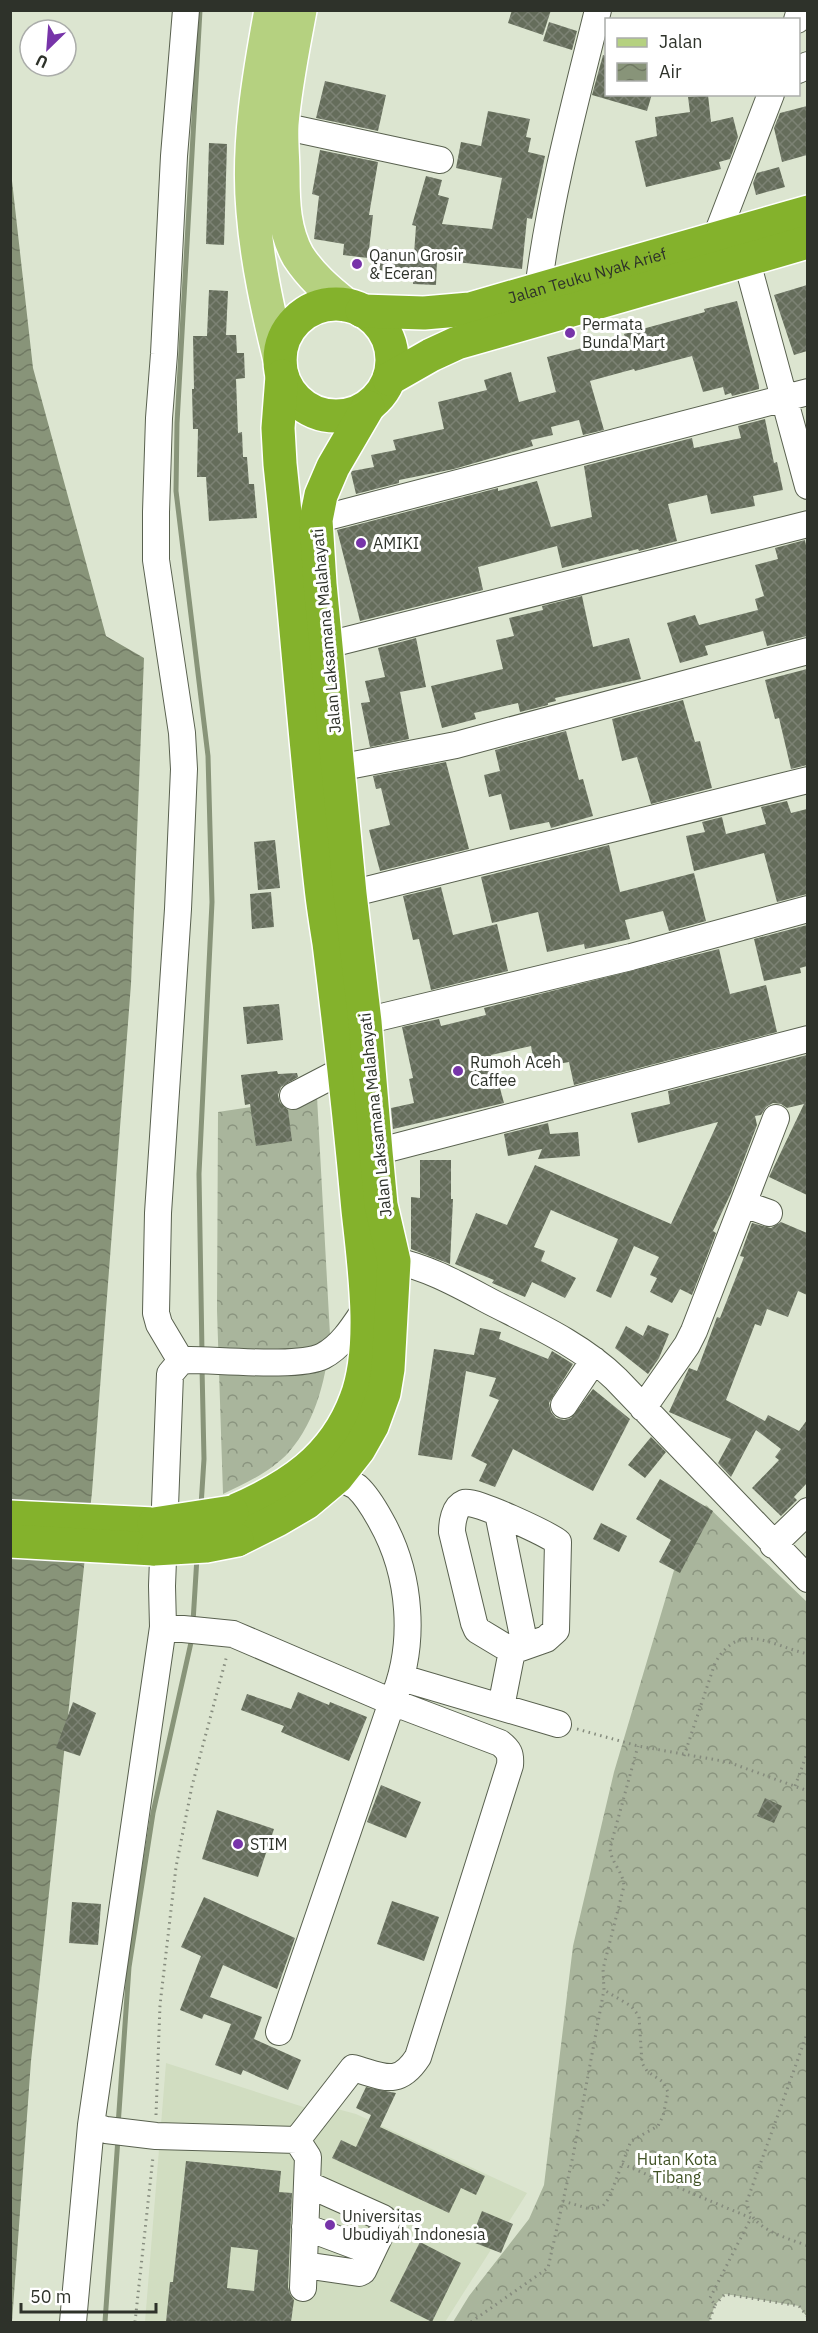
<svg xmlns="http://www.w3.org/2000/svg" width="818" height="2333" viewBox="0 0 818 2333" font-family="'IBM Plex Sans',sans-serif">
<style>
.built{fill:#d1ddc1}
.forest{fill:url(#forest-crowns)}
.water{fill:url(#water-waves)}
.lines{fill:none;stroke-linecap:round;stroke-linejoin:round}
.stream{stroke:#889479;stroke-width:5}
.building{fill:url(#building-cross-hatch);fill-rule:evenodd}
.minor-casing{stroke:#59614f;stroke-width:28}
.major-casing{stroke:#fff;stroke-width:36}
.highway-casing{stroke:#fff;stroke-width:36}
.path{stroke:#858b7d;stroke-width:3;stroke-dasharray:1.5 4.5;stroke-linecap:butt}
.minor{stroke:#fff;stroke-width:26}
.major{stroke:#b5d180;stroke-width:33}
.highway{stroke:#84b22c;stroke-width:33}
.highway-bridge-casing{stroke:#fff;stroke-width:36;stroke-linecap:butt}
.highway-bridge{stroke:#84b22c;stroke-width:33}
.poi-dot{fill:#7734a9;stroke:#fff;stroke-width:2}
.labels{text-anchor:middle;stroke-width:6;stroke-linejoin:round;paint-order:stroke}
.poi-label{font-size:16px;fill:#2e322a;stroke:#fff;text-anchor:start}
.street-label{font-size:16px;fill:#2e322a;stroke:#fff}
.park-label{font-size:16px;fill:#425427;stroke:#fff}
</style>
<defs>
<pattern id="forest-crowns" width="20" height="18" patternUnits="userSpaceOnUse" patternTransform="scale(1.5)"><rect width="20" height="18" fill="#a9b59c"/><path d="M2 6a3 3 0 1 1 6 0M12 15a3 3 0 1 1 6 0" fill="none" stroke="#8a947f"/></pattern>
<pattern id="water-waves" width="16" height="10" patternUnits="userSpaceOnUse" patternTransform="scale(1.5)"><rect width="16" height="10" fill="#889479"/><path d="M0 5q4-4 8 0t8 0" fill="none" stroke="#707963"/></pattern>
<pattern id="building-cross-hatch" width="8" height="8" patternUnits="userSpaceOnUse" patternTransform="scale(1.5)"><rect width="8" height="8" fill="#656d5b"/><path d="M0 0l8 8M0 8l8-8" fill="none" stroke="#7c8274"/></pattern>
</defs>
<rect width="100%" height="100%" fill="#dce5d0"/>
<path class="built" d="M166,2063L313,2110L319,2104L356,2114L527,2193L445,2322H145Z"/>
<path class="forest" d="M317,1097L330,1335C327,1375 317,1420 289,1452C272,1471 246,1483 223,1494L217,1310L218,1112Z
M706,1505L807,1602V2317L799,2306L725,2294L715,2305L709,2322H453L469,2296L529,2219L544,2185L573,1946L614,1772L683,1540Z"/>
<path class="water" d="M10,163L33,368L106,636L144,658L131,984L92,1492L31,2061L12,2322H10Z"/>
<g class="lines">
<path class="stream" d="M200,10L177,423L176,491L208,756L212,902L199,1174L202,1353
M201,1506L204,1459L202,1368
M193,1622L197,1557
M118,2126L129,1967L153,1813L192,1638
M105,2322L118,2138"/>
</g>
<path class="building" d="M512,10H551L543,35L508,23Z
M549,22L577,31L572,50L543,41Z
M603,55L606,56V94H652L647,111L592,95Z
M325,81L386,95L378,131L316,118Z
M708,95L711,122L733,117L738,137L730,159L719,162L721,169L646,187L635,141L657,136L655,117L690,112L688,97Z
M807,106V155L782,162L774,128L780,113Z
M488,111L530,119L526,137L531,138L528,152L545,156L532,219L527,218L522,269L437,260L436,285L413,284V276L379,270L383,249L414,254L416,226L412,225L426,176L442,180L438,195L449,198L442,224L492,229L502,178L456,168L461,142L481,146Z
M209,143L227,144L224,245L206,244Z
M320,150L378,162L369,215H373L368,258L343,255L344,244L314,239L319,196L312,194Z
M779,167L785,187L756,195L753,183L757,173Z
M807,285V351L794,355L774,295Z
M209,290L228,291L226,335H236L237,353H244L245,378L236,379L238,433L242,432L243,457H247L249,484H254L257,518L209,521L206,477H197L198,429H193L192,389H194L193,336H207Z
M737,301L759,386V389L732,396L731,393L725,395L723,387L703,392L692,356L635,371L634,369L590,381L604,430L583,435L579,420L551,427L553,435L531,440L533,446L454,469L399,480V483L356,494L351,473L352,471L374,467L371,455L396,450L393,440L444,429L438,402L487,390L484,380L511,372L519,402L556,392L547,357L625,337L624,334L705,312L704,309Z
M765,419L774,463L777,462L783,490L753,496L755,506L711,514L707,495L668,504L677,541L639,551L638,549L562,568L557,546L478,567L483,590L360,621L337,530L498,488V491L537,481L551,527L592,517L584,466L692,438L694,448L741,438L738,426Z
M805,540L807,551V636L767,646L763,631L705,646L708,655L680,663L667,623L695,615L699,625L758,610L755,599L764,596L755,565L778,559L775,548Z
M582,596L593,647L629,638L641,679L555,698L556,701L548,703V705L520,712L518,703L474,713L476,719L442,728L431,686L503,669L496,640L514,636L509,618L543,610L542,606Z
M416,638L426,687L400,692L409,739L370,747L361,703L370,702L365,681L385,677L378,648Z
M807,669V765L791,769L779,718L775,719L765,680Z
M683,700L695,742L700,741L712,788L651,804L637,757L622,761L612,719Z
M566,731L579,780L583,779L593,816L551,828L549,822L510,830L501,794L489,797L484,775L500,771L495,750Z
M446,762L469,849L380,871L369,830L390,825L381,788L376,789L373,776Z
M787,801L791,813L807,809V894L777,902L764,853L694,871L686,836L705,832L702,822L722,817L726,834L766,824L761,807Z
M275,840L280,888L258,890L254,842Z
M609,845L620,892L694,873L706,921L669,931L663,911L625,920L630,939L585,949L584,944L547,952L538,912L492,923L481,877Z
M441,887L453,935L497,924L508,971L431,990L419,939L413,940L403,896Z
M271,892L274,927L252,929L250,894Z
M807,925V966L800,968L801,973L764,981L754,939Z
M719,949L730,994L766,985L777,1032L574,1085L569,1062L535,1068L531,1046L491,1055L504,1103L393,1129L391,1108L414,1103L409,1079L413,1078L402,1027L439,1019L441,1026L486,1015L484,1008Z
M279,1004L283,1040L247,1044L243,1007Z
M807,1055V1195L769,1177L804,1104L787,1108L781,1104L773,1103L766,1107L761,1115L755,1116L757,1125L731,1193L713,1231L716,1233L692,1295L680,1289L672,1303L650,1292L657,1278L650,1275L659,1257L634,1246L611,1298L596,1291L618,1239L551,1210L534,1247L545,1251L541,1261L576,1278L565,1298L532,1282L525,1297L492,1283L494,1280L455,1264L476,1213L507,1225L535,1165L671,1224L718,1122L638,1143L631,1113L670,1104L668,1091Z
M277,1071L278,1074L297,1073L298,1077L281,1087L278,1095L280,1103L288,1110L292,1141L256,1146L250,1104L245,1105L241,1075Z
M548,1123L550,1134L578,1132L580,1156L538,1159L542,1149L508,1156L504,1134Z
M420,1160H451V1199H453L450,1264L411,1249V1197L420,1198Z
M781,1222L807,1233V1295L798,1291L788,1317L767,1309L761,1326L755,1324L726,1400L765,1421L768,1415L799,1431L807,1420V1483L794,1497L797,1500L781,1516L752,1488L779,1460L775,1457L781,1449L756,1430L731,1477L718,1463L731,1439L669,1412L689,1368L697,1371L717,1317L720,1318L744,1257L740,1256L752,1223L771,1228Z
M648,1325L669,1334L659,1358L648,1374L615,1348L626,1326L643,1336Z
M480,1328L501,1332L499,1339L548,1359L552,1351L573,1364L549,1403L551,1412L556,1418L564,1420L571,1418L593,1389L630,1419L593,1491L513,1449L495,1487L479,1481L487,1464L471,1456L499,1400L489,1396L496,1378L466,1371L452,1460L418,1455L434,1349L474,1355Z
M651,1437L666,1452L645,1478L628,1465Z
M660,1479L713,1511L680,1573L659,1562L671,1540L636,1519Z
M601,1523L627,1536L619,1552L593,1539Z
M298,1692L329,1705L330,1702L367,1717L349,1761L281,1732L284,1726L241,1710L247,1694L291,1709Z
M73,1702L96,1713L80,1756L56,1748Z
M381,1785L421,1802L406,1838L367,1822Z
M765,1798L782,1806L774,1823L757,1816Z
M217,1810L274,1829L258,1877L202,1859Z
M204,1897L295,1938L277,1989L223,1965L210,1997L262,2017L254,2039L301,2060L288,2090L243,2070L241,2075L215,2065L231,2024L204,2014L202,2019L180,2010L201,1956L181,1947Z
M392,1901L439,1917L424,1961L377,1944Z
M72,1902L101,1904L98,1945L69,1943Z
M366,2087L396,2093L380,2127L485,2176L476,2195L461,2188L449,2213L332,2158L341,2140L356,2147L371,2115L356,2108Z
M186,2161L281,2171L279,2192L292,2193L288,2287L290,2294L294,2300L291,2322H166L170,2282H173ZM231,2247L258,2250L254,2291L227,2288Z
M482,2211L513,2224L501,2253L470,2241Z
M420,2242L461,2263L432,2322L390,2301Z"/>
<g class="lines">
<g class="minor-casing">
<path id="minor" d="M797,20L800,10
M798,70L808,65
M282,126L440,160
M716,237L771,94
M746,258L808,486
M538,290C550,195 575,103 598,10
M316,520L808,392
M327,645L808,524
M338,768L456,745L808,651
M350,894L808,780
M348,1025L631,957L808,909
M293,1096L343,1070
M376,1152L808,1039
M744,1204L769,1213
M394,1261C428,1267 461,1286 491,1302C534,1324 581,1345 616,1379L808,1579
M181,1361L159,1324L156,1313L158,1213L178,909L184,769L182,733L156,560V512L159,418L164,354L174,156L186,10
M564,1405L594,1360
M643,1408L687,1345L694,1331L776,1118
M498,1513L525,1646
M773,1545L808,1511
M163,1627L233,1634L392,1702L500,1743C509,1750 511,1754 510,1765L418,2057C398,2088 383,2076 353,2068L297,2140L308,2157L303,2288
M402,1678L558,1724
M501,1707L512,1651L477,1630L474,1623L452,1532C452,1523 454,1507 464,1503C474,1499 547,1534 558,1542L556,1630L546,1639L512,1651
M279,2032L392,1702C417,1645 411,1574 381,1521C375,1510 367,1496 357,1487C351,1483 343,1480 337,1477
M91,2125L106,2130L156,2136L297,2140
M305,2227L372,2252
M304,2265L359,2273L363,2271L386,2223L383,2218L307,2184
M73,2322L91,2125L163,1627L162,1586L170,1374L181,1361L190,1360C219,1360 300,1368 323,1356C342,1346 354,1326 366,1308"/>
</g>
<g class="major-casing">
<path id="major" d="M271,10C259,75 247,145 253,211C257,262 268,311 280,360
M300,10C293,48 285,86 282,124C281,141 283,158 283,175C283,203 284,231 298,256C311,276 327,290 346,305"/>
</g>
<g class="highway-casing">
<g id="highway">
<circle cx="336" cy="360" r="56"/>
<path id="s1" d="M362,311L424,313L470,309L808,212"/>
<path d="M389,379L431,355L457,343L808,242"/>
<path d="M232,1512C288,1488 334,1459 356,1399C376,1347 364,1265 358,1210C350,1121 340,1031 329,943C326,924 323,906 321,887C305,746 295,605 280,464L278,428L282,376"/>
<path d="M10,1517L154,1524"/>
<path d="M237,1540L277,1520L306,1503L337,1477L359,1449L372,1426L384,1393L388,1369L394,1261L381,1205L376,1152L365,1022L350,894L320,584L316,520L321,495L333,467L368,407"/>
<path d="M10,1541L154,1549"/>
</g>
</g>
<path class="path" d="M577,1729L638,1746L728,1762L808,1791
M684,1756L715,1663C740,1620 769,1645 808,1654
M795,1786L808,1751
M808,2031L747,2201C749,2229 785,2237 808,2246
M156,2115L160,2005L176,1867L192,1786L227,1655
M622,2164L751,2218L710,2298L715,2305L709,2322
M563,2201L590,2209L603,2206L609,2198L631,2141L658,2126L663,2116L668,2092L663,2082L647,2071L642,2063L639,2016L631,2006L604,1990
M715,2305L725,2294L799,2306L808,2317
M135,2322L153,2157
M471,2322L548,2268L573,2156L604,1990L603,1969L624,1886C623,1871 611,1863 610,1848L638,1746"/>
<use href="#minor" class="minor"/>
<use href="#major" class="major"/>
<use href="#highway" class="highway"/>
<g class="highway-bridge-casing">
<path id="highway-bridge" d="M154,1524L232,1512
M154,1549L206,1546L237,1540"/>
</g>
<use href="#highway-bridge" class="highway-bridge"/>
</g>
<g class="poi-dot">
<circle cx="357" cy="264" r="6"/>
<circle cx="570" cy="333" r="6"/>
<circle cx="361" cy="543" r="6"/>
<circle cx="458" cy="1071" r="6"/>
<circle cx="238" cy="1844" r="6"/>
<circle cx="330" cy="2225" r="6"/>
</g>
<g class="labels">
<g class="poi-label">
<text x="369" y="261">Qanun Grosir<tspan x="369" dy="18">&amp; Eceran</tspan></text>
<text x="582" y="330">Permata<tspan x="582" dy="18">Bunda Mart</tspan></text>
<text x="373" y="549">AMIKI</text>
<text x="470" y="1068">Rumoh Aceh<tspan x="470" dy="18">Caffee</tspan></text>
<text x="250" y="1850">STIM</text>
<text x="342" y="2222">Universitas<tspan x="342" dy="18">Ubudiyah Indonesia</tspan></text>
</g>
<g class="street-label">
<text dy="6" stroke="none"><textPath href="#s1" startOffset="230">Jalan Teuku Nyak Arief</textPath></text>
<text transform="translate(326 631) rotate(-95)" y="6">Jalan Laksamana Malahayati</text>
<text transform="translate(375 1115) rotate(-96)" y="6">Jalan Laksamana Malahayati</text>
</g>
<g class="park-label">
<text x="677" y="2165">Hutan Kota<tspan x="677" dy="18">Tibang</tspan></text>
</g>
</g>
<rect width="818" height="2333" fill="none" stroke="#2e322a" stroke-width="24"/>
<rect x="605" y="18" width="195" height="78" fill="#ffffff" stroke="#abadaa" stroke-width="1.5"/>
<rect x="617" y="38" width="30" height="9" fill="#b5d180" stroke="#abadaa" stroke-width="1.5"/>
<text x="659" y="48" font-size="18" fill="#2e322a">Jalan</text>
<rect x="617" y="63" width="30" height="18" fill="url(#water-waves)" stroke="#abadaa" stroke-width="1.5"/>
<text x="659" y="78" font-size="18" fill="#2e322a">Air</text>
<g transform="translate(48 48) rotate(205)"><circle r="28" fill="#ffffff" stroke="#abadaa" stroke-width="1.5"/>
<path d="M0-4.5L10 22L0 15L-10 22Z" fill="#7734a9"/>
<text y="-9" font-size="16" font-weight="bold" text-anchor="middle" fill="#2e322a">U</text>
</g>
<path d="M21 2303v9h135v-9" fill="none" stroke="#2e322a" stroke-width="3"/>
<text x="30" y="2303" font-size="18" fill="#2e322a" stroke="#ffffff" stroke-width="4.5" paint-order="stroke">50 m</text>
</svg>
